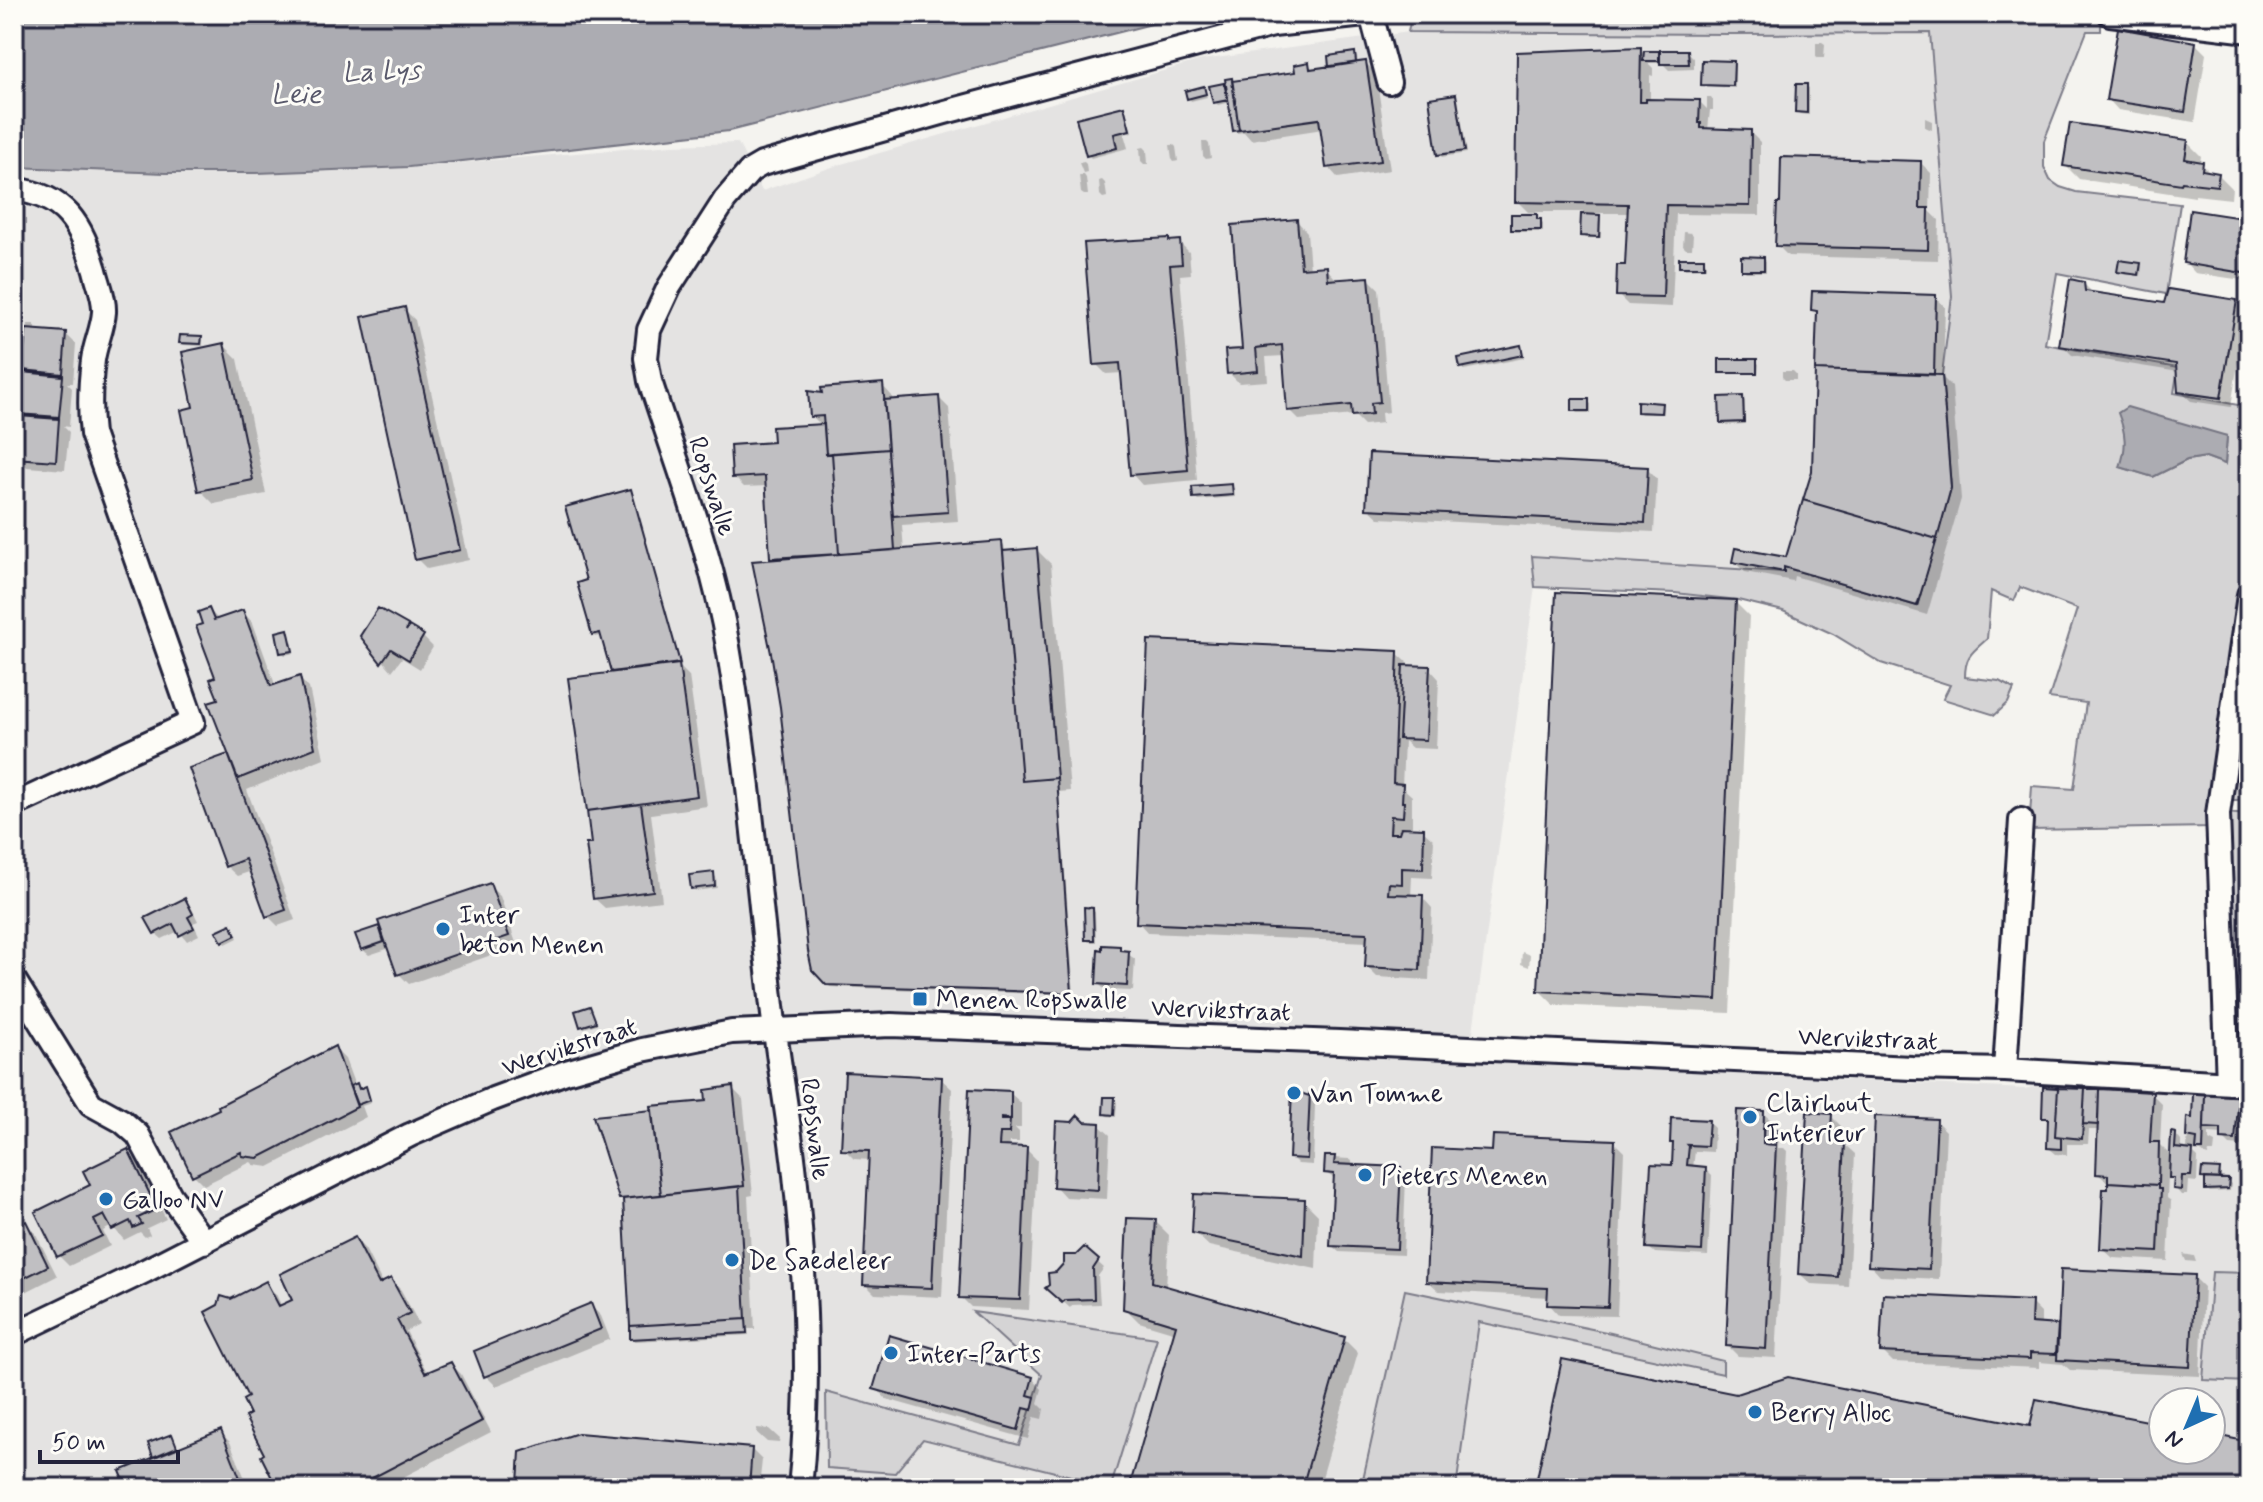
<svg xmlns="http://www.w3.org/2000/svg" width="2263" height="1502" viewBox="0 0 2263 1502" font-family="Mynerve,sans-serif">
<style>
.built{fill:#e4e3e2;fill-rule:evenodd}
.green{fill:#d5d4d5;stroke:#7c7b88;stroke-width:2;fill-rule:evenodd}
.water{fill:#acacb2;stroke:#757582;stroke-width:2}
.shadow{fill:#0003}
.building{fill:#c0bfc2;stroke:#22223b;stroke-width:2}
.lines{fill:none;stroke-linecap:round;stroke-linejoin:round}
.minor-casing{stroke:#22223b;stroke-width:28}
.minor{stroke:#fdfcf7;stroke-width:22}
.poi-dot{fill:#1f6fb2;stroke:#fdfcf7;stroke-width:3}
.labels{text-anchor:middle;stroke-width:6;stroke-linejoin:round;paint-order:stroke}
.street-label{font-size:26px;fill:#22223b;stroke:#fdfcf7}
.poi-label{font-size:26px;fill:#22223b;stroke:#fdfcf7;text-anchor:start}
.water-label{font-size:28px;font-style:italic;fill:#59596b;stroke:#fdfcf7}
</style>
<rect width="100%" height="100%" fill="#f4f3ef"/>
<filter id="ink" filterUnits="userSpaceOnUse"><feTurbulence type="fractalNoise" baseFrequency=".0125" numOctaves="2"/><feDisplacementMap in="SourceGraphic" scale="16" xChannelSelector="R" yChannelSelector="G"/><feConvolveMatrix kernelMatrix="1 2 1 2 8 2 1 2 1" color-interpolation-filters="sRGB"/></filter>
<g filter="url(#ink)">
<path class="built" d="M1409,32L1730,34L1930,32L1952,296L1942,375L1951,488L1917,606L1784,567V572L1532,556L1535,587L1469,1060L2025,1089L2042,1084L2249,1093V1488H14V167L165,173H257L409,167L672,145L738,143L762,191L838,165L1201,60ZM2163,1402H2211V1450H2163Z"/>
<path class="green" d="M1654,14H2101V31H2087L2044,141V167L2050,180L2060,187L2076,192L2180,204L2166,294L2057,273L2045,344L2178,368L2174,393L2249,407V526L2211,827L2029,830L2032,786L2074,789L2086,703L2049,698L2077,609L2020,587L2014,601L1991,591L1987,639C1972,652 1965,656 1965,677L1999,681L2014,689L2008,703L1995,715L1943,699L1950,685L1881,663L1833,634L1783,611L1738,600L1675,593L1535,587L1532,556L1783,572L1784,567L1917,606L1951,488L1942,375L1952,296L1930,33L1730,34L1408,32L1411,18ZM2124,427L2227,436L2225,464L2206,457L2187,460L2153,477L2121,467L2126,449Z
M2249,619V795L2248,799L2224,801Z
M2225,813L2249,815V1046L2241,1048L2231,1038Z
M2212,1272L2249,1273V1382L2203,1380Z
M1405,1290L1611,1333L1723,1361V1374L1479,1322L1456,1488H1361Z
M973,1312L1157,1338L1111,1486L923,1439L895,1473L827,1468L826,1392L1019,1445L1042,1375Z"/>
<path class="water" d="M14,14L117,18L192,14H1191L729,131L409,167L257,173H165L14,167Z
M2127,407L2227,436L2225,464L2206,457L2187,460L2153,477L2120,467C2127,447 2126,433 2118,413Z"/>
<path class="shadow" d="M1816,42H1822L1825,44L1824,58H1819L1816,56Z
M2195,43L2206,54L2195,122L2118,110L2108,99Z
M1640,49L1643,53H1658L1662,57L1688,52L1694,58V69L1669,70L1662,63H1648L1653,68V76L1650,75V101L1700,102L1707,109V97H1711L1713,100V110H1710L1708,130L1750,132L1760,142V215L1676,214L1672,307L1628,305L1618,295L1627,267L1629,213H1595L1601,219V238H1585L1582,235L1583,212H1528L1517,201Z
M1354,54L1357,57L1358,64L1366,63L1376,74L1390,170L1338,178L1328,167L1323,129L1251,140L1244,132L1237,133L1234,130L1230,102L1218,105L1215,102L1223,85L1229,91L1233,83L1297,73L1309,65L1315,71L1331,68Z
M1733,63L1735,65V88L1706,86L1703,84Z
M1806,86L1809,88V115L1800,114L1797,112Z
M1203,88L1207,97L1191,101L1189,98Z
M1456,96L1458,99L1467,153L1442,157L1439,154Z
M1123,108L1126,111L1132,132L1124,134L1128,148L1091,158L1088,155Z
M1925,118L1932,121V130L1925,127Z
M1202,142H1207L1209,144L1211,158L1206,159L1203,156Z
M2187,142L2201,156L2200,163L2213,174H2218L2232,188L2231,199L2195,195V197L2079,179L2065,165Z
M1170,145H1174L1176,147L1178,161L1174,162L1172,159Z
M1144,147L1147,150L1148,164H1144L1141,161L1140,148Z
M1084,162L1086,164L1087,172L1083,173L1079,163Z
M1921,163L1931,173L1930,211L1939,220L1938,260L1788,256L1777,245Z
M1079,175H1084L1086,178L1088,195H1084L1081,193Z
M1102,180L1105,183L1107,197L1103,198L1100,195L1099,181Z
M1536,216L1543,224V232H1515L1513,229Z
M1297,221L1307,232L1310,269L1326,268L1336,279L1337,282L1369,279L1379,289L1389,412L1381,413L1382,423L1364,425L1354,415L1299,420L1289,410L1284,356L1266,357L1268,381L1239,383L1229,373L1244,350Z
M2249,221V281L2195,273L2185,262Z
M1684,232L1691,233L1693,235L1692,249H1686L1683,246Z
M1168,240L1171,243L1179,242L1189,252L1191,274L1180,275L1197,480L1142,485L1132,474L1123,373L1106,374L1096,364Z
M1764,259L1766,261V272H1746L1743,269Z
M1703,260L1706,263V268L1684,269L1681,266Z
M2140,265L2142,267L2141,276L2122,274L2120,271Z
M2083,283L2095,295L2166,306L2236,302L2246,312L2231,407L2191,401L2180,391L2179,372L2072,355L2062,345Z
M1935,296L1945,307L1943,378L1952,387L1961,499L1927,615L1794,576L1793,581L1745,572L1734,562L1788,559L1814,471L1819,315L1813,309Z
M405,310L415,320L469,560L427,569L417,559Z
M28,324H34L36,327V332L66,334L76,344L73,383H67L72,388L69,427L63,426L69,432L65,470L27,467L16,457L26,419L20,413L29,375L24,370Z
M201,338L203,340V346L184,345L181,343Z
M224,345L238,359L266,494L214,504L200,490L195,409Z
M1520,348L1524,358L1464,370L1461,367Z
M1756,361L1759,364L1758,374H1724L1721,372Z
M1782,371H1793L1796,374V380H1785L1782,377Z
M882,385L892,396L893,401L939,398L949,408L958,521L902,525L904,551L1002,543L1004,545L1005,553L1037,550L1051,564L1070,791L1059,792L1074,995L830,987L814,969L776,561L772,557L767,486L744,487L734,477L775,444L822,426L812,416L824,395Z
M1742,398L1745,401V424L1724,425L1722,422Z
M1588,401L1591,404V413H1577L1574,410Z
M1661,405L1663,408V414H1641L1639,412Z
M1647,469L1657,479L1654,532L1379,518L1368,508Z
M1231,486L1234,488L1235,497L1198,500L1195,497Z
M631,491L633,494L681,666H679L689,676L707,806L651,814L662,901L605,908L594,898L593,845L571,680L616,674L613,671L603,635L596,637L593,634L588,582Z
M1735,602L1749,616L1730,1013L1554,1005L1540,991Z
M209,610L219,620L243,612L253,623L276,687L299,678L309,688L324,758L247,790L295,920L278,926L268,916L252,871L237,876L226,866L191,770L231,755L218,679L204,625Z
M379,611L423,637L433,647L420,669L402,658L392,671L362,636Z
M287,631L290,634L294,653L285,655L282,652Z
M1397,653L1408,663L1407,667L1429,668L1439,679L1436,749L1412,748L1404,741L1402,787L1412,796V829L1423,830L1434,840L1432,878L1412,877L1411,897H1422L1432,908L1429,980L1377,977L1367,967L1368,942L1148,933L1138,922Z
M713,875L716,877L717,888L696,891L693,888Z
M489,886L500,896L517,946L409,984L399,974L390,948L369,955L362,949L378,928L385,936Z
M185,900L191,907L198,921L193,923L199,935L187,941L179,931L162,939L155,933Z
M1092,910L1095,912L1096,942H1089L1087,940Z
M231,926L238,938L226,944L219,932Z
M1119,948L1135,959L1133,991L1105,990L1098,983Z
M1522,952L1530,955L1529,967L1521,964Z
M590,1008L597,1024L584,1028L582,1025Z
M335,1049L345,1059L355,1086L360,1091L365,1089L368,1091L371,1103L362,1106L366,1117L269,1167L254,1165L251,1162L204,1185L194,1175L222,1110Z
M941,1079L952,1089L942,1297L875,1294L865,1284L871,1160L854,1159L844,1149Z
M732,1088L743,1099L753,1195L748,1196L755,1329H748L749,1335L635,1341L632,1338L625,1202L621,1198L596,1118L708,1102Z
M2045,1089L2152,1094L2162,1104L2160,1145L2172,1157L2175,1134L2181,1141V1151L2190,1152L2187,1148L2189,1119L2194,1120L2195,1096L2238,1098L2245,1104L2241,1146L2230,1145L2223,1138V1134L2209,1133V1140L2215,1143L2214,1152H2209L2208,1156L2205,1155L2201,1152L2191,1151L2198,1158L2197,1182L2188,1181L2187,1195H2181L2175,1188V1182L2168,1175L2167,1198L2171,1201L2168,1261L2113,1258L2102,1248L2110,1184L2098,1174L2099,1130H2089L2088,1144H2067V1155L2056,1154L2049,1148L2050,1123L2044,1117Z
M971,1091L1010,1093L1021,1103V1128H1015L1019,1132V1142H1010L1009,1149H1026L1037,1160L1029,1310L971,1307L961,1297Z
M1309,1098L1315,1105L1313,1165L1298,1164L1291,1157Z
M1114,1099L1117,1102L1116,1117L1107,1116L1105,1114Z
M1763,1113L1774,1123L1773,1131L1779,1134L1778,1148H1784L1787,1151L1776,1358L1738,1356L1728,1346Z
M1831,1116L1841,1126L1840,1144H1844L1855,1154L1848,1286L1811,1284L1800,1274Z
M1936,1121L1946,1131L1939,1279L1880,1276L1870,1265Z
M1708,1122L1714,1128L1713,1152L1695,1151L1693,1168L1705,1169L1712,1176L1708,1256L1655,1253L1648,1247L1674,1167L1675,1145Z
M1084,1124L1099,1125L1110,1135L1107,1199L1065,1197L1055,1186Z
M1614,1142L1624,1152L1617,1316L1559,1315L1549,1304V1297L1439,1291L1428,1281L1494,1153Z
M128,1151L138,1162L166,1219L147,1228L150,1235L145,1237L140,1232L124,1240L112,1226L103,1231L110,1246L69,1266L59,1256L92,1186Z
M1334,1158L1349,1159L1352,1161V1167L1400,1169L1406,1176L1403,1255L1339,1252L1332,1246L1335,1179L1326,1173Z
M2219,1171L2221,1174V1181H2228L2231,1184L2230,1191L2210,1192L2207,1189V1181L2203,1177Z
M1304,1201L1318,1215L1316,1269L1209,1246L1194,1232Z
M1155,1221L1169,1235L1166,1288L1344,1339L1358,1353L1319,1488H1131L1176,1333L1139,1322L1125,1308Z
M26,1224L36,1234L57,1276L14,1298V1230Z
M355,1239L365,1249L383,1284L391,1280L401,1290L419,1324L406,1331L428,1374L451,1364L461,1374L491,1432L382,1488H280L253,1415L231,1301L265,1284L276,1294L282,1307L295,1300Z
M1084,1250L1104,1268L1098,1276L1100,1304L1072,1305L1070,1308L1048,1288L1057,1274Z
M2183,1254L2194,1256L2196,1262L2186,1261Z
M2194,1277L2204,1287L2200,1376L2070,1370L2063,1364L2039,1362V1368L1893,1362L1882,1351L2031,1303L2041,1313V1326L2061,1327Z
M590,1305L601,1316L610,1339L496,1386L486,1376Z
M1032,1378L1042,1389L1038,1403L1044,1409L1042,1419L1034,1417L1028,1439L886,1399L876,1388Z
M757,1428L769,1429L780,1439L779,1443L767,1442L756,1432Z
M220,1432L230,1442L249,1488H129L157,1458L155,1456L174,1439L178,1449Z
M752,1450L762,1460L759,1488H526L520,1482Z"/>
<path class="building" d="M2118,28L2196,42L2185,112L2106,100Z
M1641,47L1640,102H1646V99L1700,100L1699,123H1701V128L1751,130L1750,206L1666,205L1663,297L1616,296L1617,265H1625L1628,204L1515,202L1517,52Z
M1660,50H1688L1689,64H1660Z
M1644,51H1659V61H1643Z
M1355,52L1356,63L1329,67L1328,56Z
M1702,60L1734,61L1733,86L1701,85Z
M1366,61L1381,161L1326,168L1319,119L1239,130L1232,81L1295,72L1294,65L1309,62L1310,69Z
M1232,78L1239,130L1233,131L1225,79Z
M1224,83L1228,100L1213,103L1209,86Z
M1796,84H1807V113L1795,112Z
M1204,86L1206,94L1187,99L1185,91Z
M1456,94L1465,151L1437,155L1429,98Z
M2247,105H2249V151L2240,150Z
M1124,106L1130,130L1114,134L1117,148L1086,156L1076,118Z
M2070,123L2188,140L2185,159L2203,162L2202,170L2219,173L2217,186L2182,182L2181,184L2063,166Z
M1781,157L1921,161L1920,208H1929L1928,250L1775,246L1777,203H1780Z
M2190,210L2249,219V274L2183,263Z
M1511,214H1537V219H1541V230H1511Z
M1581,214L1600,215L1599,237L1580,236Z
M1297,219L1301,268L1327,266L1328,280L1369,277L1380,402L1371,403L1372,414L1352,416L1351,405L1287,411L1282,345L1256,348L1258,371L1227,374L1225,350L1242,349L1232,225Z
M1169,238V241L1180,240L1182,264L1170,265L1188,470L1130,475L1120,363L1094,365L1084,243Z
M1741,256L1764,257V270H1741Z
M1679,258H1704V267H1679Z
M2119,260L2141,263L2139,275L2117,272Z
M2070,279L2084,282L2085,291L2164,303L2168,289L2237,300L2221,398L2178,392L2176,364L2059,346Z
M1812,291L1936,295L1934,374L1815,370L1817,311L1811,310Z
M405,307L460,550L415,560L362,317Z
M26,329L66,332L63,374L22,370Z
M180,335L202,336L201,344L179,343Z
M224,343L253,480L198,491L181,410L193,407L182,352Z
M1521,345L1523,355L1460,368L1458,358Z
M1719,359H1757V373H1719Z
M1815,370L1942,375L1951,488L1937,539L1803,500L1812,471Z
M22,372L63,376L59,417L18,414Z
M883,383L888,449L826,454L823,416L810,417L808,391L822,393L821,388Z
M939,396L948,512L893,516L884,400Z
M1743,396L1744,422L1720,423L1719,397Z
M1572,399H1589V411H1572Z
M1637,401L1662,403L1661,413L1637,412Z
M18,416L59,419L56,461L14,458Z
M824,424L826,454L832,453L839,554L770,558L765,476L732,478L730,445L773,442L772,427Z
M888,449L895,550L839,554L832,453Z
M1369,453L1648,467L1645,523L1366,509Z
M1232,484L1233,495L1193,498L1192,487Z
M631,489L680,663L611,672L600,633L592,635L577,583L586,580L565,507Z
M1803,500L1937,539L1917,606L1784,567V572L1732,562L1735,548L1786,557Z
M1002,541L1022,781L1057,778L1072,993L826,985L812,970L808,951L780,707L772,658L752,561Z
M1037,548L1057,778L1022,781L1003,551Z
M1556,592L1736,600L1717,1000L1538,991Z
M209,608L214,620L243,610L271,686L300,676L315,748L238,779L208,702L218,699L210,679L215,677L196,626L202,624L198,612Z
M378,608L408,625L406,631L409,626L424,635L409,660L391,649L381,663L360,636Z
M288,629L293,651L280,653L276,632Z
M1148,640L1398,651L1393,783L1403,784L1402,802H1404L1403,817L1391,816L1390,833H1399L1401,827L1424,828L1423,869L1402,868V884L1389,883L1388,894L1423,895L1420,970L1365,967L1367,933L1136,923Z
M679,664L697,796L587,811L568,678Z
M1403,665L1430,666L1426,740L1399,739Z
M228,754L286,910L266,917L245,859L225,867L189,768Z
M641,804L653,891L593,899L586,844H591L587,811Z
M714,872L715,886L691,889L689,875Z
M490,883L509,936L397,975L378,921Z
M185,898L193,914L188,917L194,928L179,936L173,924L154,934L145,918Z
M1084,907L1093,908L1094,940H1085Z
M231,924L236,935L222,942L216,931Z
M379,926L384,942L361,950L355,934Z
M1102,945L1120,946V950L1129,951L1127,986L1096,984L1098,949L1102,950Z
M590,1006L596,1022L580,1027L575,1011Z
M335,1046L357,1107L258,1158L242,1156L241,1152L192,1176L171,1132L219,1109L218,1106Z
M845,1072L942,1077L932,1288L863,1285L869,1151L841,1150Z
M357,1083L359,1089L366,1086L370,1100L357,1105L350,1086Z
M733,1086L744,1186L661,1195L651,1106L706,1101L705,1090Z
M2043,1087L2058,1088L2055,1136L2061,1137V1149L2047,1148L2048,1118H2042Z
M2058,1088L2085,1089L2082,1139L2055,1136Z
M969,1089L1011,1091V1119L1001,1118V1120H1010L1009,1133H1000L999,1146L1027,1147L1020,1300L959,1298Z
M2085,1089H2099L2098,1125L2083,1124Z
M2099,1089L2153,1092L2150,1142H2159L2158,1185L2108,1182V1175L2096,1174Z
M1292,1090L1309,1096L1310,1091L1307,1159L1289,1158Z
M2193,1094H2205L2203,1150H2196L2197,1139L2186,1137L2187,1117L2192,1118Z
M2205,1094L2239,1096L2235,1140L2221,1139V1129L2204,1128Z
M1104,1097H1115L1114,1115L1103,1114Z
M652,1110L661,1195L619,1199L593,1116Z
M1737,1110L1764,1111L1763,1144L1776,1145L1766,1349L1726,1346Z
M1807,1112L1832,1114L1830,1141L1845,1142L1838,1277L1798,1274Z
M1078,1115L1085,1122L1100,1123L1098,1190L1053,1187L1056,1121L1072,1122Z
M1875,1116L1937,1119L1929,1269L1868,1266Z
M1671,1118L1709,1120L1707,1146L1688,1145L1689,1146L1687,1165L1706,1167L1702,1251L1646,1248L1651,1164L1672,1165L1673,1143H1670Z
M1763,1128L1777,1129L1776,1145L1763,1144Z
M2171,1132L2176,1133L2175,1148L2193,1150L2191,1176H2182L2181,1190L2173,1189L2174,1178H2169Z
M1493,1135L1615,1140L1608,1307L1547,1305L1548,1288L1426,1282L1432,1148L1492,1151Z
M128,1149L157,1209L138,1218L142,1224L133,1228L130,1221L112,1230L104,1215L94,1220L102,1236L57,1257L35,1212L90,1185L83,1171Z
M1325,1156H1335L1334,1164L1401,1167L1397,1249L1330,1246L1334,1174L1324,1173Z
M2202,1168L2220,1169L2219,1179L2201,1178Z
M2205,1178L2229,1179L2228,1189L2205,1190Z
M2108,1182L2158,1185V1189H2161L2158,1252L2100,1249L2103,1189H2108Z
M739,1186L746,1319L630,1326L623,1199Z
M1194,1194L1305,1199L1303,1256L1192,1233Z
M1127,1218L1156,1219L1152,1282L1345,1337L1302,1488H1129L1176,1325L1123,1309Z
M26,1221L48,1266L14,1283V1227Z
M355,1237L379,1284L391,1278L410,1313L397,1320L425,1373L451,1362L482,1421L353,1488H277L261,1456L264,1454L245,1417L250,1414L243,1400L248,1397L205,1312L218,1305L221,1296L231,1299L266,1281L279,1306L292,1300L280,1274Z
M1084,1247L1099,1260L1093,1269L1094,1299L1065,1300L1062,1303L1045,1288L1049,1285L1048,1273L1056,1272L1064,1263V1255H1076Z
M2061,1269L2195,1275L2190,1367L2057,1360Z
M1883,1294L2032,1301L2031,1323L2058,1325L2056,1354L2030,1353V1359L1880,1352Z
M591,1303L601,1329L484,1377L474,1351Z
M746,1319L747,1333L630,1339V1326Z
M889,1335L1033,1377L1028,1395L1035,1397L1032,1410L1024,1408L1018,1430L873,1389Z
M1562,1359L1736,1394L1788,1377L2030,1426L2036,1399L2163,1424V1450H2211V1434L2249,1442L2247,1470H2249V1488H1535Z
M221,1430L244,1488H127L120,1471Z
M578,1433L752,1448L749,1488H577L518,1483L520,1452Z
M172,1434L177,1447L153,1457L148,1443Z"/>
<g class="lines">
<g class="minor-casing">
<path id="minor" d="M1371,14L1389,82
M2110,14L2249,31
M14,189C66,196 81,224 95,270C98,283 105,298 104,312C103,328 95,344 93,360C90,384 89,410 92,434L193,722L14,805
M14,980L91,1104L122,1121L138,1135L170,1195L204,1242
M2005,1070L2021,820
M2228,1083L2218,814L2249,595
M14,1334L145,1271L410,1135L493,1099L566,1072L642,1050L732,1032L891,1025L1339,1042L1912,1068L2005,1070L2249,1084
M800,1488C811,1384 806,1279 795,1175C790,1127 781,1079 775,1031C759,903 750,774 728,647C713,556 678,468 650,381L646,358L649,330L669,287L725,200L750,171L762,164L945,112L1273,25L1374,14"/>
</g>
<use href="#minor" class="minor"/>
</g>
</g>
<g class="poi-dot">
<circle cx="443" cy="929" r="8"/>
<rect x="912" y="991" width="16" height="16" rx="4"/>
<circle cx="1294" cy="1093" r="8"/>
<circle cx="1750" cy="1117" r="8"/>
<circle cx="1365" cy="1175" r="8"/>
<circle cx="106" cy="1199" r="8"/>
<circle cx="732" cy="1260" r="8"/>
<circle cx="891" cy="1353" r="8"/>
<circle cx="1755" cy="1412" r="8"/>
</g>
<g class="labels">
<g class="street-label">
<text transform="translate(713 486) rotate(72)" y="9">Ropswalle</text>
<text transform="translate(1221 1009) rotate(2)" y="9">Wervikstraat</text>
<text transform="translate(1868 1038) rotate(2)" y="9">Wervikstraat</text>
<text transform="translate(569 1046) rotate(-18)" y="9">Wervikstraat</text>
<text transform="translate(816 1129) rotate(83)" y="9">Ropswalle</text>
</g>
<g class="poi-label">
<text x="459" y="923">Inter<tspan x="459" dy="30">beton Menen</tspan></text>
<text x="936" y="1008">Menen Ropswalle</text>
<text x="1310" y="1102">Van Tomme</text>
<text x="1766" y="1111">Clairhout<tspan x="1766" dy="30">Interieur</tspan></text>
<text x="1381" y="1184">Pieters Menen</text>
<text x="122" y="1208">Galloo NV</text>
<text x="748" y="1269">De Saedeleer</text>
<text x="907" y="1362">Inter-Parts</text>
<text x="1771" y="1421">Berry Alloc</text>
</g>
<g class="water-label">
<text transform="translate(381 70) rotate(-2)" y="10">La Lys</text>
<text x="296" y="103">Leie</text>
</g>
</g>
<rect width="2263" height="1502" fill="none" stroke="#fdfcf7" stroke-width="48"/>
<rect x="24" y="24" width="2215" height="1454" fill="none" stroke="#22223b" stroke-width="3" filter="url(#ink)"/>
<g transform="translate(2187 1426) rotate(224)"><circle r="38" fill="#fdfcf7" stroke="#a5a5ac" stroke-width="2"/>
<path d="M0-6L14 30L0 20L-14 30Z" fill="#1f6fb2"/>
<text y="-12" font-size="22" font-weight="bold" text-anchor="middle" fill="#22223b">N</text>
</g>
<path d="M40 1450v12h138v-12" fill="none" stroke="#22223b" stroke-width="4"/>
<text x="52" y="1450" font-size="24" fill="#22223b" stroke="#fdfcf7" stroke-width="6" paint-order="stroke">50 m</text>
</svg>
